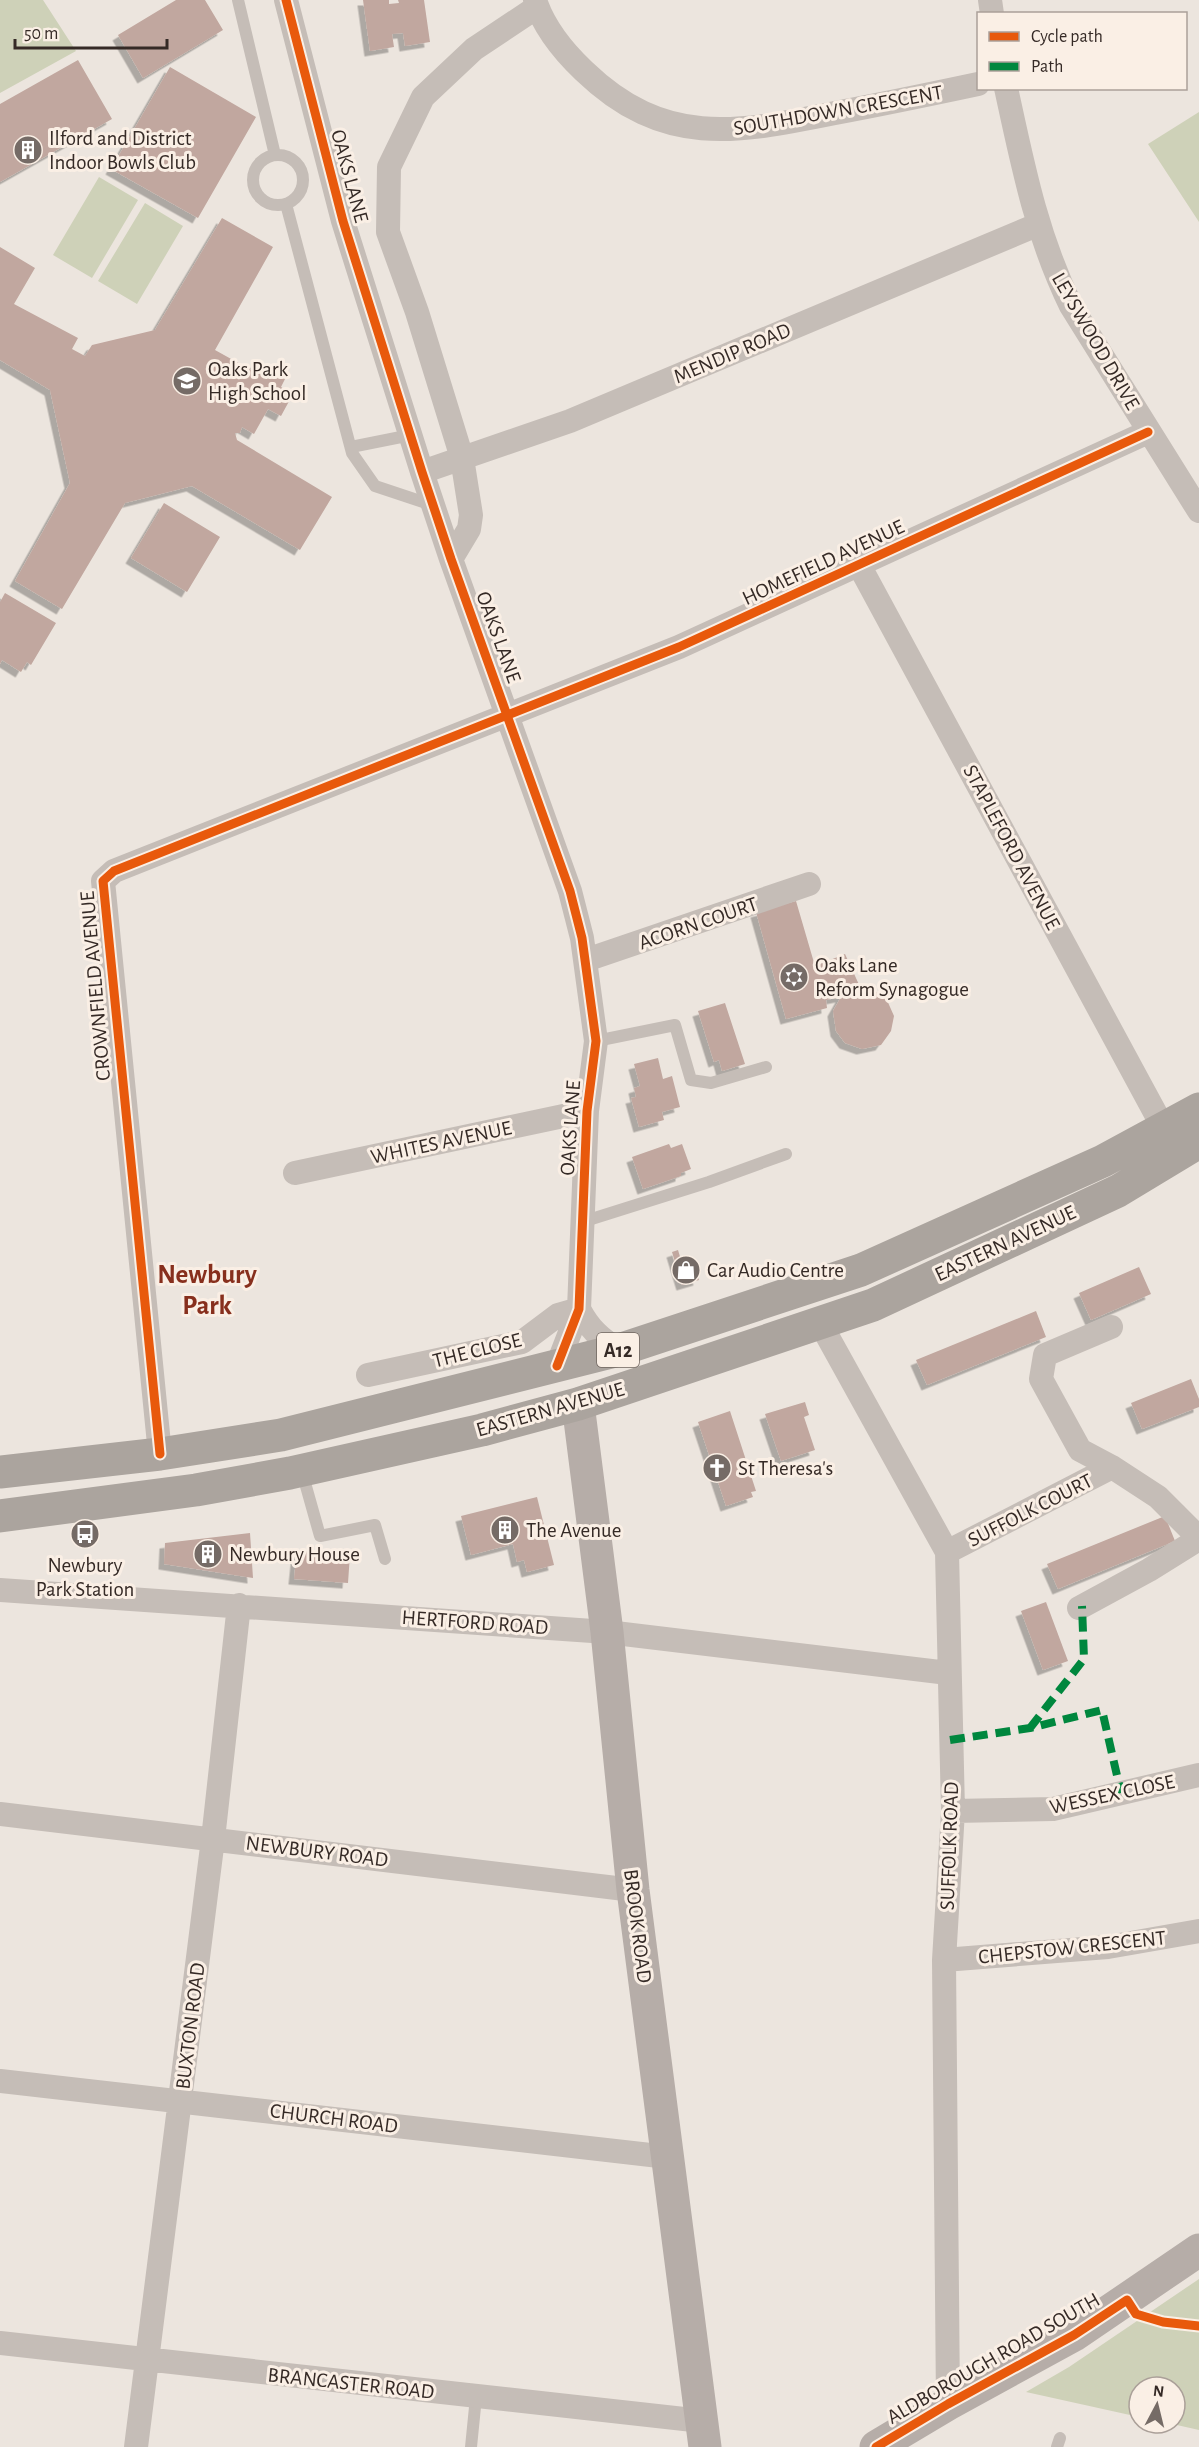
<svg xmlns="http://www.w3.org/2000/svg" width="1199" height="2447" viewBox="0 0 1199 2447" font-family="'Alegreya Sans',sans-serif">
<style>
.green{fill:#ced1b8}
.building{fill:#c1a79f;filter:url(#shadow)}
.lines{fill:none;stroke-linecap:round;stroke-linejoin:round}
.lane{stroke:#c5bdb7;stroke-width:12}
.street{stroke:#c5bdb7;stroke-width:24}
.secondary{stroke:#b6ada8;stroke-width:33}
.highway{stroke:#aba49e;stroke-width:33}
.quiet{stroke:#00873e;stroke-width:8;stroke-dasharray:15 8;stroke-linecap:butt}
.cycleway-casing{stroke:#faefe5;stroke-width:13}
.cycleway{stroke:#e8590c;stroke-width:9}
.labels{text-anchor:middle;stroke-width:6;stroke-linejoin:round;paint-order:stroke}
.shield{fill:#faefe5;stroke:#70655f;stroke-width:1.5}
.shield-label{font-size:20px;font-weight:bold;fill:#352a26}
.street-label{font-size:21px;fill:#352a26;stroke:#faefe5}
.poi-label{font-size:21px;fill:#352a26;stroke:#faefe5;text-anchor:start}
.district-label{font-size:27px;font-weight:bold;fill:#872f1d;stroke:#faefe5}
</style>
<defs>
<filter id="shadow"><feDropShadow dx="-5.5" dy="5.5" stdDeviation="0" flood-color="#0004"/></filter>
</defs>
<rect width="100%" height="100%" fill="#ece5de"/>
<path class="green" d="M0,0H43L76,51L0,93Z
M1199,112V222L1148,144Z
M99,177L138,200L92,278L53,255Z
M145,203L183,226L137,304L98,281Z
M1199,2279V2430L1168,2423H1175V2387H1139V2417L1026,2392L1069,2367Z"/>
<path class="building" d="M176,0H205L223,30L143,78L118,35Z
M363,0H389V4L399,3L398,0H424L430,42L405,46L403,33L392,34L394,47L370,51Z
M78,60L112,119L0,182V104Z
M170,67L256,117L198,218L111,169Z
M222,218L273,247L215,350L251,370L255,362L285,379L281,387L293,394L281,416L268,409L254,434L242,427L240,433H235L237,440L332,497L300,550L192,486L125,503L62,609L15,581L70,483L50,390L0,360V247L35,268L14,304L78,338L72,349L85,356L92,345L155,330Z
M164,503L220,537L187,592L131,558Z
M5,593L56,623L31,665L27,662L21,672L2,660L0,664V602Z
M796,901L815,966L845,954L861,989H872L886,998L894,1016L891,1031L881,1045L862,1049L845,1043L836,1031L833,1011L841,997L826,1000L827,1008L786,1019L756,912Z
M725,1003L745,1064L722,1071L719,1060L714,1062L698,1011Z
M658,1058L663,1079L672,1076L680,1107L662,1112L664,1120L639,1127L631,1098L636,1097L634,1088L640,1086L634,1064Z
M669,1144L671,1148L682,1144L691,1169L681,1173V1176L643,1189L632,1157Z
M678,1250L681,1260L691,1257L699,1280L682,1285L672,1252Z
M1139,1267L1151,1294L1091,1320L1079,1293Z
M1036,1311L1046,1337L927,1385L916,1360Z
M1191,1379L1199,1399V1407L1142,1429L1131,1403Z
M805,1402L809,1415L804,1417L815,1450L781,1461L765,1414Z
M730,1411L756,1491L751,1492L753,1497L726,1506L698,1422Z
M537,1497L554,1565L527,1572L524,1560L517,1562L513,1544L471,1555L461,1516Z
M1165,1516L1175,1541L1058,1589L1047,1564Z
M250,1533L253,1578L164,1564L165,1543Z
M297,1550L350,1554L348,1583L294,1579Z
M1046,1602L1068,1661L1043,1670L1021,1611Z"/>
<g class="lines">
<path class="lane" d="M238,0L275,155
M253 180a25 25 0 1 1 50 0a25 25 0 1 1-50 0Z
M286,204L352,453L375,486L432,505
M351,447L411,435
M596,1041L675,1025L691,1080L711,1083L766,1067
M582,1222L709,1182L786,1154
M302,1472L320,1536L375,1525L385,1559
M1127,2301L1136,2314L1163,2322L1199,2326
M471,2447L476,2397
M1057,2447L1060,2438"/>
<path class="street" d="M286,0L343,221L422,472L451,559L570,891L582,938L596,1041L587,1111L579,1309L557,1366
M535,0C544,28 563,51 584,71C664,148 736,133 835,113C883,104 931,94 978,84
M990,0L992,14
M1006,88C1023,166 1036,234 1071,306L1199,511
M422,472L570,421L1037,225
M451,559L469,529L471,515L462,458L417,312L388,232L389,167L423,97L474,49L537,7
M859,565L1164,1129
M586,960L809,884
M295,1173L587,1111
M579,1309C589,1328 600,1339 619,1350
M819,1321L947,1552L953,1811L944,1960L948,2404
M1111,1327L1045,1355L1041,1379L1080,1450L1112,1467L1158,1497L1199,1538
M368,1375L522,1342L558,1315L579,1309
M160,1454L103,881L114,871L679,647L1148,432
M947,1552L1112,1467
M0,1590L607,1632L948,1673
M1079,1608L1149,1570L1199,1539
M953,1811L1053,1809L1199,1775
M0,1814L633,1890
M944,1960L1108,1947L1199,1931
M0,2081L668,2157
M0,2343L702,2421
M136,2447L213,1839L239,1605"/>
<path class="secondary" d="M578,1404L607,1632L633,1890L705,2447
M876,2447L948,2404L1074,2335L1199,2250"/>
<path class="highway" d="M0,1472L160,1454L281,1435L619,1350L861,1270L1103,1161L1199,1109
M0,1516L196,1490L290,1473L482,1430L578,1404L873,1305L1118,1191L1199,1142"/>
<path class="quiet" d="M1030,1728L1084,1659L1082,1606
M950,1740L1030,1728L1102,1710L1121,1793"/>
<g class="cycleway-casing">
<path id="cycleway" d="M286,0L343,221L422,472L451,559L570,891L582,938L596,1041L587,1111L579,1309L557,1366
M160,1454L103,881L114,871L679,647L1148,432
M876,2447L948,2404L1074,2335L1127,2300L1136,2314L1163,2322L1199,2326"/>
</g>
<use href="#cycleway" class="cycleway"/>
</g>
<defs>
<g id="building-disc" transform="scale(1.5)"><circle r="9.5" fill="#756b66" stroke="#faefe5"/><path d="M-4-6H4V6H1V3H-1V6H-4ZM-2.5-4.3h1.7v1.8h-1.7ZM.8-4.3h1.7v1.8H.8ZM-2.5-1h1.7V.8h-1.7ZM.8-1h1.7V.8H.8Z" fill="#fff"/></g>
<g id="school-disc" transform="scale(1.5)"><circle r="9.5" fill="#756b66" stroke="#faefe5"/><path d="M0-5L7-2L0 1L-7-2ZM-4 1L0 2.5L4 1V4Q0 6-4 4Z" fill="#fff"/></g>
<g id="synagogue-disc" transform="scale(1.5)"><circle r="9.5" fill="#756b66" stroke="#faefe5"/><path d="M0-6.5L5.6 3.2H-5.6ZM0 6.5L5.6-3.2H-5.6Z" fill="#fff"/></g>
<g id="shop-disc" transform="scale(1.5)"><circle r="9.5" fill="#756b66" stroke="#faefe5"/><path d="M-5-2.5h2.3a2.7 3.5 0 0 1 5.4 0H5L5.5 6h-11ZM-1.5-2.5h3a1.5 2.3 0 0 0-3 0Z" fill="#fff"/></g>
<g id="church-disc" transform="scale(1.5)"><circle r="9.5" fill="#756b66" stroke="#faefe5"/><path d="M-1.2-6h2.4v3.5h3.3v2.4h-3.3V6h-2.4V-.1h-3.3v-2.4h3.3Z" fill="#fff"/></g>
<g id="bus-disc" transform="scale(1.5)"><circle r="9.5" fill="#756b66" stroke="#faefe5"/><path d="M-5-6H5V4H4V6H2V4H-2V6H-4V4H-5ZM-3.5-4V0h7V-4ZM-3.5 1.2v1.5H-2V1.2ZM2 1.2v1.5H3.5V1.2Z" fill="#fff"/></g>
</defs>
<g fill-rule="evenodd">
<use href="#building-disc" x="28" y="150"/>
<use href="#school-disc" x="187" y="381"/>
<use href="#synagogue-disc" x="794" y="977"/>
<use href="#shop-disc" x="686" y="1270"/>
<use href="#church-disc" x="717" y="1468"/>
<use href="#building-disc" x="505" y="1530"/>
<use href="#bus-disc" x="85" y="1534"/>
<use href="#building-disc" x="208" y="1554"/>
</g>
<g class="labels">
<rect class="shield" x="597" y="1333" width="42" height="34" rx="4.5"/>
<g class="shield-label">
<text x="618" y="1357">A12</text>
</g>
<g class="street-label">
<text transform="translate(838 110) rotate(-10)" y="7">SOUTHDOWN CRESCENT</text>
<text transform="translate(350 176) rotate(75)" y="7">OAKS LANE</text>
<text transform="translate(1096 341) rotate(60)" y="7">LEYSWOOD DRIVE</text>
<text transform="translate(732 353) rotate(-23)" y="7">MENDIP ROAD</text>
<text transform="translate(823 562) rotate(-25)" y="7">HOMEFIELD AVENUE</text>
<text transform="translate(499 637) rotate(70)" y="7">OAKS LANE</text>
<text transform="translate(1012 847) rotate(62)" y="7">STAPLEFORD AVENUE</text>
<text transform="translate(698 923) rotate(-19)" y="7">ACORN COURT</text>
<text transform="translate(95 986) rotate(-95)" y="7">CROWNFIELD AVENUE</text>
<text transform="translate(570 1128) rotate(-86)" y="7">OAKS LANE</text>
<text transform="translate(441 1142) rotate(-12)" y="7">WHITES AVENUE</text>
<text transform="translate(1005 1243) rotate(-25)" y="7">EASTERN AVENUE</text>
<text transform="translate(477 1350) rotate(-14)" y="7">THE CLOSE</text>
<text transform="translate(550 1409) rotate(-16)" y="7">EASTERN AVENUE</text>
<text transform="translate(1030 1510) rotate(-27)" y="7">SUFFOLK COURT</text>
<text transform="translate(475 1622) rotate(4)" y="7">HERTFORD ROAD</text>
<text transform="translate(1112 1794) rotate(-12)" y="7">WESSEX CLOSE</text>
<text transform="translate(949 1846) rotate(-88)" y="7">SUFFOLK ROAD</text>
<text transform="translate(317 1851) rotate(7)" y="7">NEWBURY ROAD</text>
<text transform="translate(638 1926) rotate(83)" y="7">BROOK ROAD</text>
<text transform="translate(1072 1947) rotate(-6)" y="7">CHEPSTOW CRESCENT</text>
<text transform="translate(190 2026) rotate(-83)" y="7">BUXTON ROAD</text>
<text transform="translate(334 2118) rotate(7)" y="7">CHURCH ROAD</text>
<text transform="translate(993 2358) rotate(-30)" y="7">ALDBOROUGH ROAD SOUTH</text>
<text transform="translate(351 2383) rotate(6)" y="7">BRANCASTER ROAD</text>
</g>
<g class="poi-label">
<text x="49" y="145">Ilford and District<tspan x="49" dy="24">Indoor Bowls Club</tspan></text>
<text x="208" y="376">Oaks Park<tspan x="208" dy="24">High School</tspan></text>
<text x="815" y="972">Oaks Lane<tspan x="815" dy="24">Reform Synagogue</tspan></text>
<text x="707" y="1277">Car Audio Centre</text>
<text x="738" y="1475">St Theresa's</text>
<text x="526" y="1537">The Avenue</text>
<text x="229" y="1561">Newbury House</text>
<text x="85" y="1572" text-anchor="middle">Newbury<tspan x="85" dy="24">Park Station</tspan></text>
</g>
<g class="district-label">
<text x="207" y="1283">Newbury<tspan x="207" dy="31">Park</tspan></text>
</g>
</g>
<rect x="977" y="12" width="210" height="78" fill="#faefe5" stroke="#aba099" stroke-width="1.5"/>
<rect x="989" y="32" width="30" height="9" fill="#e8590c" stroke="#aba099" stroke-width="1.5"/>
<text x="1031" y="42" font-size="18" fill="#352a26">Cycle path</text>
<rect x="989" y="62" width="30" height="9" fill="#00873e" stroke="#aba099" stroke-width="1.5"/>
<text x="1031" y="72" font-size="18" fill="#352a26">Path</text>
<g transform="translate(1157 2405) rotate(7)"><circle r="28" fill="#faefe5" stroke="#aba099" stroke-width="1.5"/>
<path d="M0-4.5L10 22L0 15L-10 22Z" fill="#756b66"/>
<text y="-9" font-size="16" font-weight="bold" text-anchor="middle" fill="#352a26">N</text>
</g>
<path d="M15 39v9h152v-9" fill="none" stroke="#352a26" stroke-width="3"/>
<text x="24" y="39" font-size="18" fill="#352a26" stroke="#faefe5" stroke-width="4.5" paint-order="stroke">50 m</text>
</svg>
